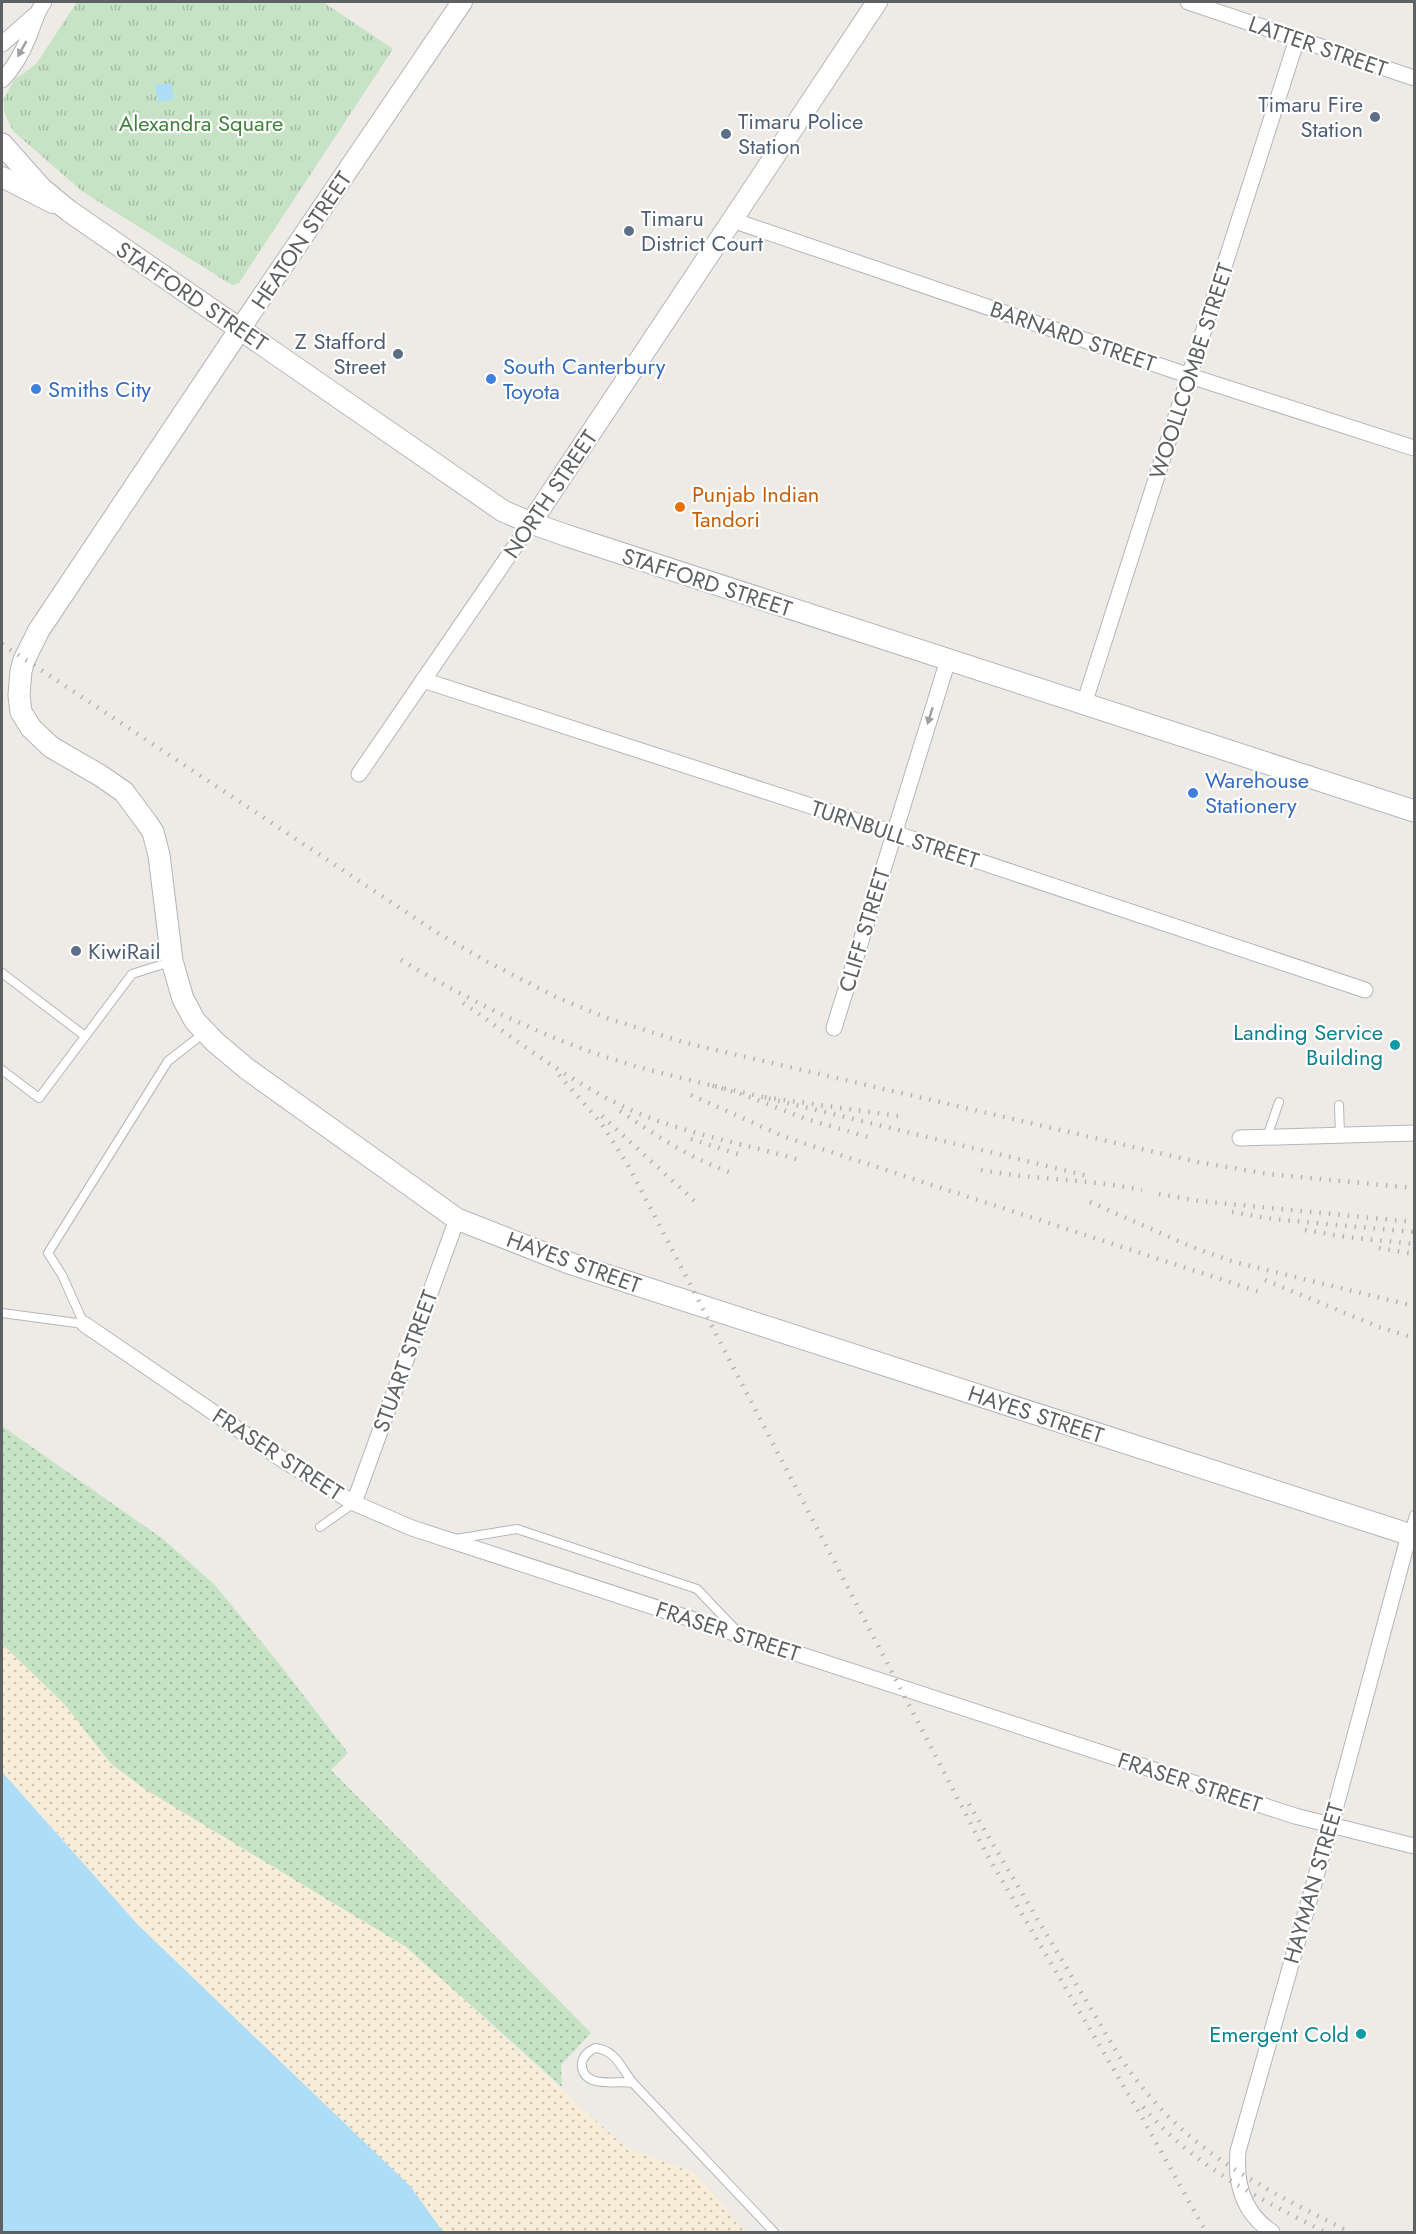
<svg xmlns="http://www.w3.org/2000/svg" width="1416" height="2234" viewBox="0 0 1416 2234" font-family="Jost,sans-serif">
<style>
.grass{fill:url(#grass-dots)}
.sand{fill:url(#sand-dots)}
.park{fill:url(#park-tufts)}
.water{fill:#adddf7}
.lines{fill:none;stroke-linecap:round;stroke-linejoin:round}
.service-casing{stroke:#b3b6b9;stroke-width:10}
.minor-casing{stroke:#b3b6b9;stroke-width:17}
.tertiary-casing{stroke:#b3b6b9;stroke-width:22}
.secondary-casing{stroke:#b2b5b9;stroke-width:23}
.service{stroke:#fff;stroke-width:8}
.minor{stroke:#fff;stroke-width:15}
.tertiary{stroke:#fff;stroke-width:20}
.secondary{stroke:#fff;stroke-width:21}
.rail{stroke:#b3b4b4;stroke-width:4.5;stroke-dasharray:1.5 8;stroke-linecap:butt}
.oneway{fill:#9ea0a2}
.service-dot{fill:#5c6f8a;stroke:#fff;stroke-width:2}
.shop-dot{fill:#3f7fe0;stroke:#fff;stroke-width:2}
.food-dot{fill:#e8710a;stroke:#fff;stroke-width:2}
.culture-dot{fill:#0f9aa8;stroke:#fff;stroke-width:2}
.labels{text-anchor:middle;stroke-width:4.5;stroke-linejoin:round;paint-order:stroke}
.street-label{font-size:22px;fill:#5d6164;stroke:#fff}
.service-label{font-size:22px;fill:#4e5e75;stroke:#fff;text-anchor:start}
.park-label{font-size:22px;fill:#41833e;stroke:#fff}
.shop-label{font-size:22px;fill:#366cbe;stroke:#fff;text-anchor:start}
.food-label{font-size:22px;fill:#c56008;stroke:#fff;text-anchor:start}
.culture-label{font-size:22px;fill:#0d838f;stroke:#fff;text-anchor:end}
</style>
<defs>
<pattern id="grass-dots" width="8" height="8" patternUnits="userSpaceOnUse" patternTransform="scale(1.5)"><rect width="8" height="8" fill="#c7e3c5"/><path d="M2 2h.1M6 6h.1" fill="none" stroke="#a5bba4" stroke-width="1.8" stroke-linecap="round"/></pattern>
<pattern id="sand-dots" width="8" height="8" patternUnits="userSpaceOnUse" patternTransform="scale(1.5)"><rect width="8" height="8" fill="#f7edd8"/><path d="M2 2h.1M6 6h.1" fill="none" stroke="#cbc3b3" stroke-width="1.8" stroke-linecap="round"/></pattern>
<pattern id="park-tufts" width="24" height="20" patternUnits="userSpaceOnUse" patternTransform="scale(1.5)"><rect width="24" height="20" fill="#c7e3c5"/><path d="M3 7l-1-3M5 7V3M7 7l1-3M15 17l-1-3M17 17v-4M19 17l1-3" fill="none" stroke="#a5bba4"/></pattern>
</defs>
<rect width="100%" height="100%" fill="#eeebe6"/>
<path class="grass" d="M2,1426L163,1539L214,1584L277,1661L348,1753L331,1770L591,2033L561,2065L562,2087L406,1947L146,1790L111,1764L64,1704L2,1644Z"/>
<path class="sand" d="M2,1644L64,1704L111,1764L146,1790L406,1947L625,2147L695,2173L746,2232H443L411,2187L138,1924L2,1771Z"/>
<path class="park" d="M77,2H323L393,49L239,283L232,285L83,192L13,131L4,112V98L14,80L36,64Z"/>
<path class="water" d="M171,83L174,99L158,102L155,85Z
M2,1772L138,1925L411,2187L443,2232H2Z"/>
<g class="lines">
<g class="service-casing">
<path id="service" d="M2,973L85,1036
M2,1070L39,1098L132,974L170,962
M1339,1105L1340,1136
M1267,1137L1279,1102
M2,1313L84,1324
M84,1324L62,1275L48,1253L168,1061L204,1033
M320,1527L354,1503
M1409,1533L1414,1515
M456,1539L517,1529L697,1589L736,1630
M633,2083C618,2080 585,2089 582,2067C581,2058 587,2052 595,2048C616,2050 621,2068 633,2083L774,2232"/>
</g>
<g class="minor-casing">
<path id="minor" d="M1188,2L1414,78
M2,44L35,15
M2,80C13,69 23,51 29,36C34,23 36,13 44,2
M732,220L1190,376L1414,448
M423,680L894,833L1365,990
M1084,704L1297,39
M359,774L531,523
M834,1028L948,660
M1240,1138L1414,1133
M84,1324L286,1462L354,1503L412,1528L1295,1816L1414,1846
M354,1503L457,1219
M1272,2232C1243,2213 1235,2184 1238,2151L1336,1806L1409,1535"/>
</g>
<g class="tertiary-casing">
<path id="tertiary" d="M2,177L53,203
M240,329L462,2
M531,523L877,2"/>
</g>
<g class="secondary-casing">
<path id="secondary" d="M2,144L41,188L69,211L503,511L531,523L568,536L1414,811
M240,329L39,630L24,660L21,671L19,695L21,712L31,728L51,747L101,776L124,792L147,823L153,832L159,855L172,961L183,999L195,1021L215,1042L247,1069L457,1219L569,1263L1414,1536"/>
</g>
<use href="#service" class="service"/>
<use href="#minor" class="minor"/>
<use href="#tertiary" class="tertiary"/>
<use href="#secondary" class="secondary"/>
<path class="rail" d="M2,644L436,932L484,960L556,997L607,1018L686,1043L1198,1162L1268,1174L1414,1188
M401,960C465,998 532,1032 603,1056C638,1068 674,1076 710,1085
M463,1003C521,1043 578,1089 645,1116C696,1136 750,1145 803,1161
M559,1075L601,1123L628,1165L986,1853L1144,2121L1206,2232
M691,1095L785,1137L1263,1293
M763,1097L710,1085L747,1096L806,1119L875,1139
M620,1111C655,1135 688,1157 729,1172
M602,1116L700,1206
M898,1116L763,1097L1088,1176
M691,1139L744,1156
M981,1170C1035,1180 1089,1179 1142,1190
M1159,1194L1199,1201L1414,1222
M1090,1202L1192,1247L1234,1262L1414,1306
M1232,1212L1273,1219L1414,1232
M1305,1230L1347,1237L1414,1244
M1379,1248L1414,1254
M1265,1280L1379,1327L1414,1338
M969,1804L1116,2051C1178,2147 1252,2183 1350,2232
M1143,2107C1195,2167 1256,2197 1325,2232"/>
</g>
<defs><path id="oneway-solid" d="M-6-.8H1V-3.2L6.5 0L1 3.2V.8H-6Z" transform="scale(1.5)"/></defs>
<g class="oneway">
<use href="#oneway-solid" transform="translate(22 49) rotate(119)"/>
<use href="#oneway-solid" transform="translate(930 716) rotate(107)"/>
</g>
<g class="service-dot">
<circle cx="1375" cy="117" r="6"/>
<circle cx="726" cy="134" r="6"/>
<circle cx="629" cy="231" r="6"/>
<circle cx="398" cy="354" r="6"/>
<circle cx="76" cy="951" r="6"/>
</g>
<g class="shop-dot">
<circle cx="491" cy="379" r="6"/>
<circle cx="36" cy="389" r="6"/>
<circle cx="1193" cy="793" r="6"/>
</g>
<circle class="food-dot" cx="680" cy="507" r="6"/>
<g class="culture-dot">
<circle cx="1395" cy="1045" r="6"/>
<circle cx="1361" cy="2034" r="6"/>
</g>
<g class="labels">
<g class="street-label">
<text transform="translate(1318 46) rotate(19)" y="8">LATTER STREET</text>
<text transform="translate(301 240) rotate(-56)" y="8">HEATON STREET</text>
<text transform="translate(192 296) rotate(34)" y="8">STAFFORD STREET</text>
<text transform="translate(1073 336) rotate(19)" y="8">BARNARD STREET</text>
<text transform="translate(1191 371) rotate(-72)" y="8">WOOLLCOMBE STREET</text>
<text transform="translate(550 494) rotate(-56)" y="8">NORTH STREET</text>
<text transform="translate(707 582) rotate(18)" y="8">STAFFORD STREET</text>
<text transform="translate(895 834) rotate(18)" y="8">TURNBULL STREET</text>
<text transform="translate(864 930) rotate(-73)" y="8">CLIFF STREET</text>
<text transform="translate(574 1262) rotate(20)" y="8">HAYES STREET</text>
<text transform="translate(405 1361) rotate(-70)" y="8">STUART STREET</text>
<text transform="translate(1036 1414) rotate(18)" y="8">HAYES STREET</text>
<text transform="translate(278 1454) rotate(33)" y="8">FRASER STREET</text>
<text transform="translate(728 1631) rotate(18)" y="8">FRASER STREET</text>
<text transform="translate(1190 1782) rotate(18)" y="8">FRASER STREET</text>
<text transform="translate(1313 1883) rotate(-74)" y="8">HAYMAN STREET</text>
</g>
<g class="service-label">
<text x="1363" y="112" text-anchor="end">Timaru Fire<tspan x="1363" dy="25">Station</tspan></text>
<text x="738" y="129">Timaru Police<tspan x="738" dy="25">Station</tspan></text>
<text x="641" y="226">Timaru<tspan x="641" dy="25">District Court</tspan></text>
<text x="386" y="349" text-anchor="end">Z Stafford<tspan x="386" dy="25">Street</tspan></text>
<text x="88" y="959">KiwiRail</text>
</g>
<g class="park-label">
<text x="201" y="131">Alexandra Square</text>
</g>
<g class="shop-label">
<text x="503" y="374">South Canterbury<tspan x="503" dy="25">Toyota</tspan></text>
<text x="48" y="397">Smiths City</text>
<text x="1205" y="788">Warehouse<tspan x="1205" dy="25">Stationery</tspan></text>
</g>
<g class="food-label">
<text x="692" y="502">Punjab Indian<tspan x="692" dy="25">Tandori</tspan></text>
</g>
<g class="culture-label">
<text x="1383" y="1040">Landing Service<tspan x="1383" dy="25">Building</tspan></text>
<text x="1349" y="2042">Emergent Cold</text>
</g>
</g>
<rect width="1416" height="2234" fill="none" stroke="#5d6164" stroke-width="6"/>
</svg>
